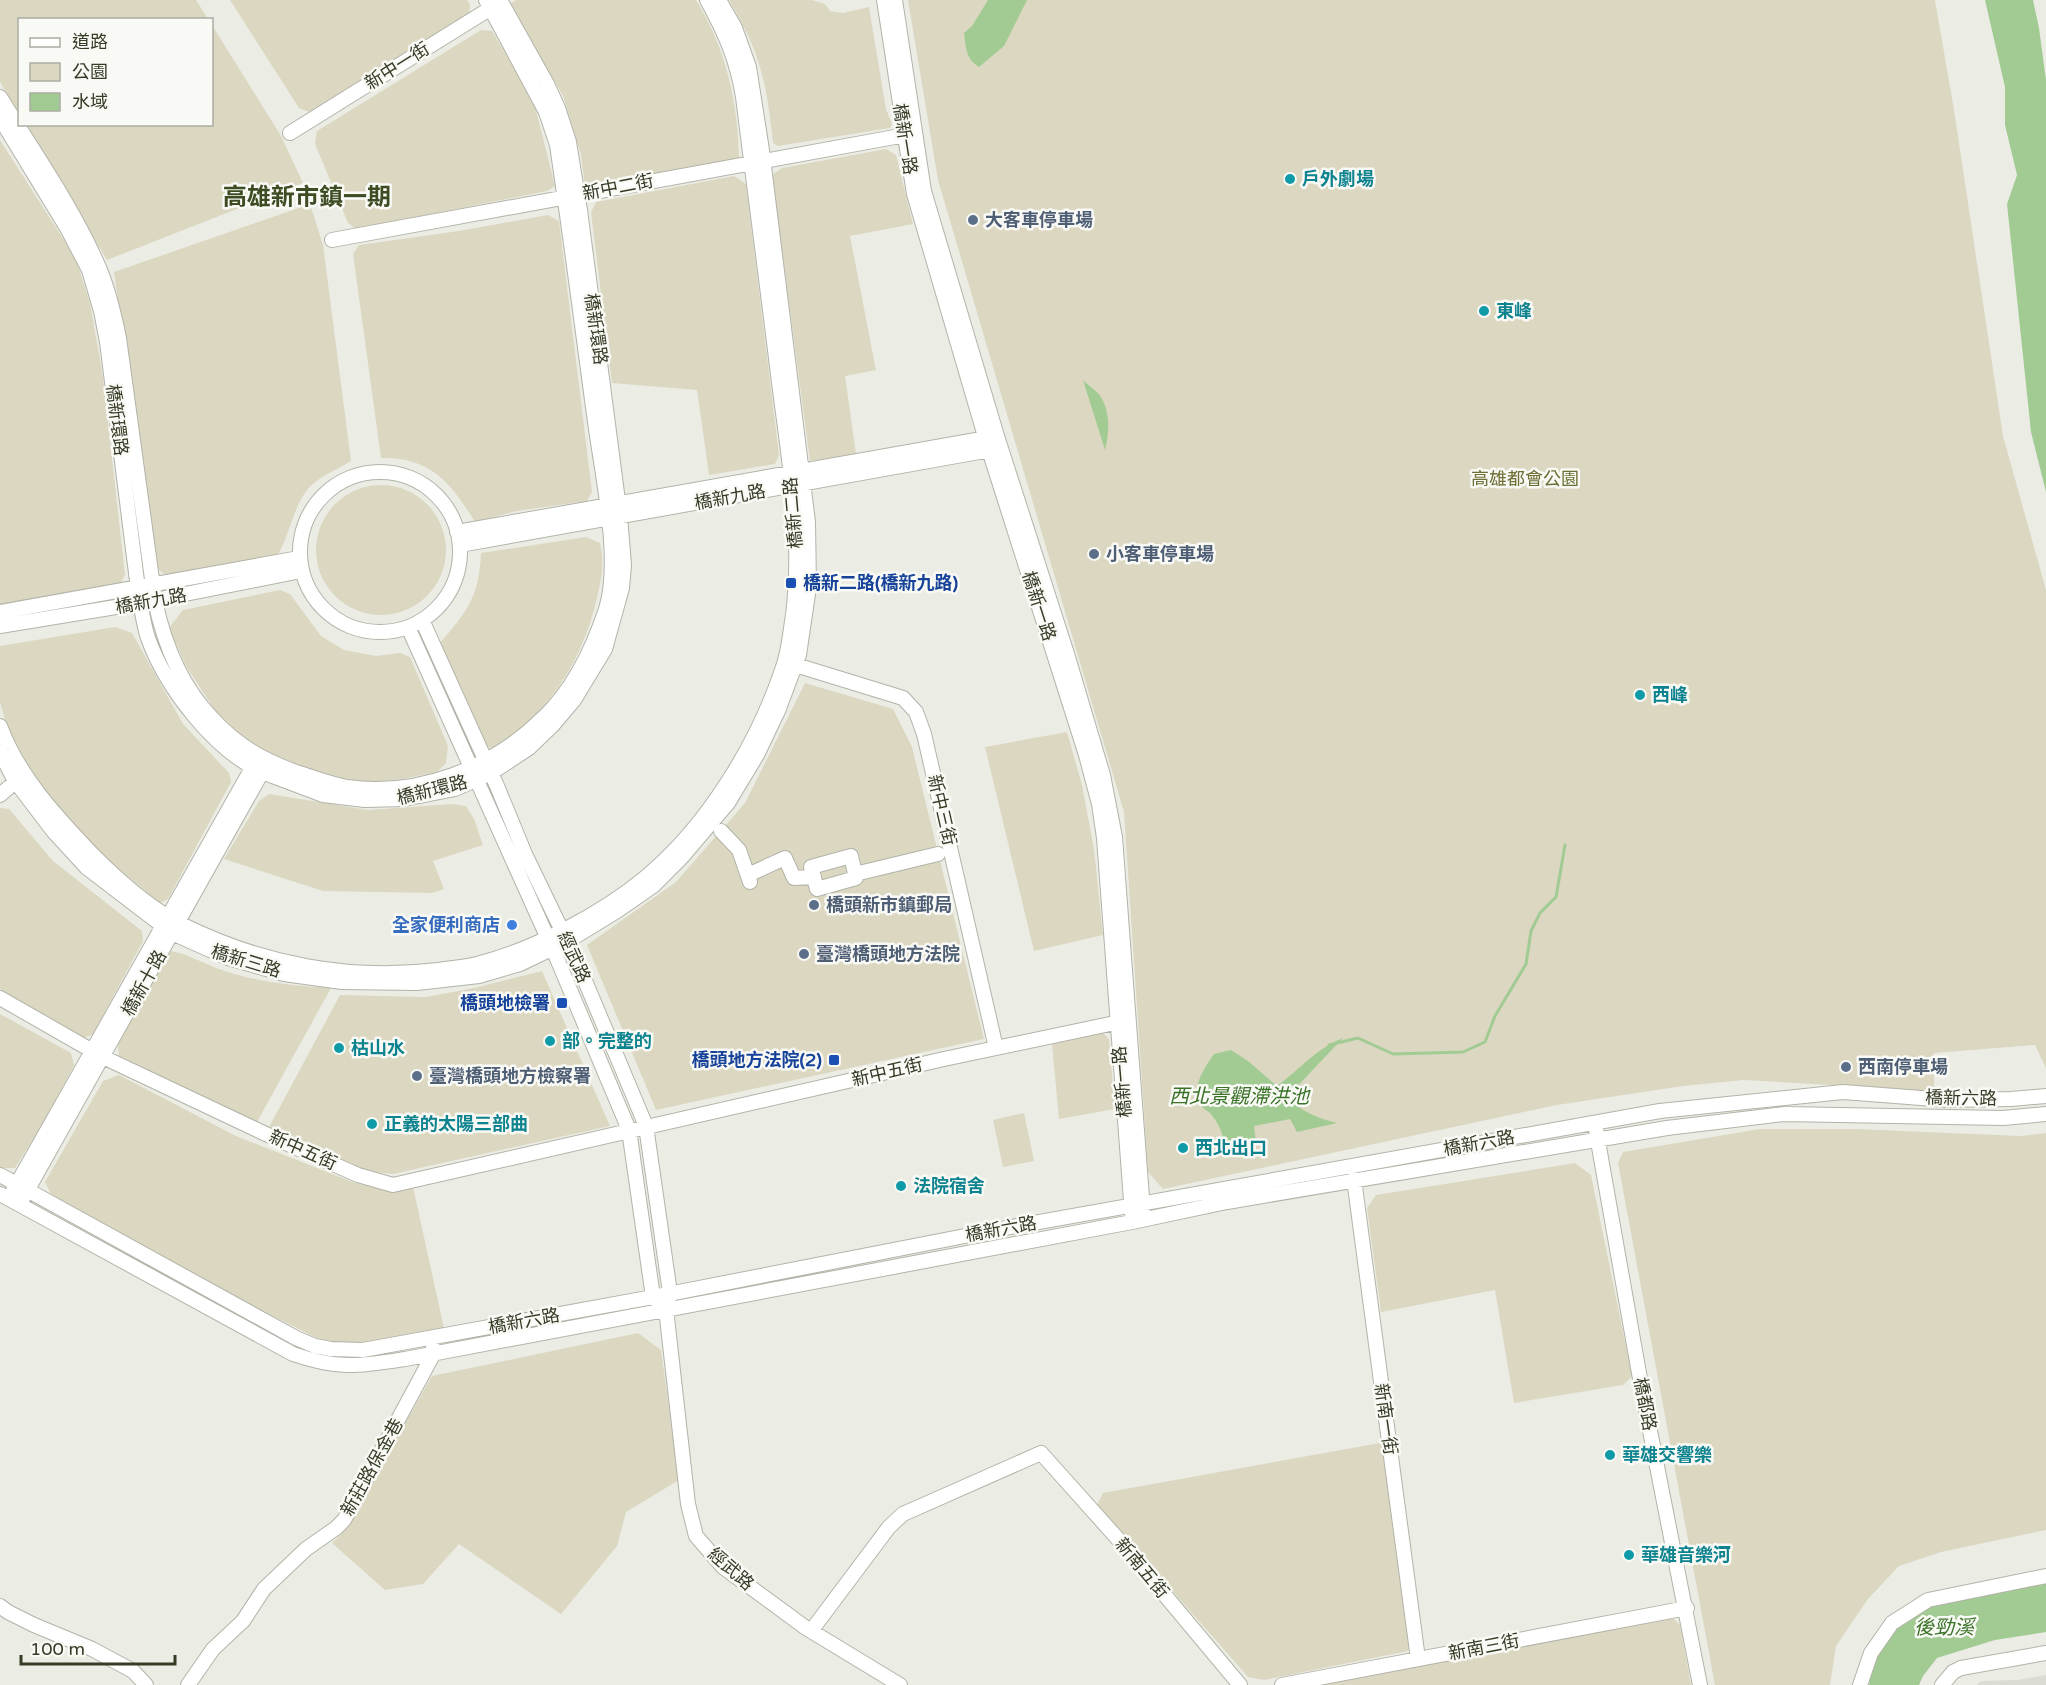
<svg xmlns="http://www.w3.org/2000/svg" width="2046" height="1685" viewBox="0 0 2046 1685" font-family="'Varela Round','Noto Sans TC',sans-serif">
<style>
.built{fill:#dbdcd3}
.green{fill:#dbd7c1}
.water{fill:#a2cb94}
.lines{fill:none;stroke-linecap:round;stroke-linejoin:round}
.stream{stroke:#a2cb94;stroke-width:3}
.minor-casing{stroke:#b1b4a8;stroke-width:16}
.minor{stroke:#fff;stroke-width:14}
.culture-dot{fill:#0f9aa8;stroke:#f9f9f5;stroke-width:2}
.service-dot{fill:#5c6f8a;stroke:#f9f9f5;stroke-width:2}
.transit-dot{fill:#1a4fb4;stroke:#f9f9f5;stroke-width:2}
.shop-dot{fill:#3f7fe0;stroke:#f9f9f5;stroke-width:2}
.labels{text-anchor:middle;stroke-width:5;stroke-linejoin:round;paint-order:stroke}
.street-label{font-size:18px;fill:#353c26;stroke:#f9f9f5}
.culture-label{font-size:18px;font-weight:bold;fill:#0d838f;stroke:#f9f9f5;text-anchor:start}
.service-label{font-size:18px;font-weight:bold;fill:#4e5e75;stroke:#f9f9f5;text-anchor:start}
.park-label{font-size:18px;fill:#6f6e35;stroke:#f9f9f5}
.transit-label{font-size:18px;font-weight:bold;fill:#164399;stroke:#f9f9f5;text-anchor:end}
.shop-label{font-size:18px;font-weight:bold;fill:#366cbe;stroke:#f9f9f5;text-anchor:end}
.water-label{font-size:20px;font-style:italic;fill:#397227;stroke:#f9f9f5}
.district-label{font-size:24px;font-weight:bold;fill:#3e4c24;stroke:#f9f9f5}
</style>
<rect width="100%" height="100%" fill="#ebede5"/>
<path class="built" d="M2046,1675V1685H1977L1981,1681L2017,1680Z"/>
<path class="green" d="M0,0H196L208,19L20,20L19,115L0,82Z
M230,0H467L470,4L469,14L311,113L299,108Z
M516,0H696C726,48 738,103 739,158L585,187L581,155L563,96L510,4Z
M729,0H812L825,4L830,11L843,13L869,7L886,109L892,124L890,128L778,146L773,143C770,117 767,89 759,64C753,42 740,20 729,0Z
M908,0H1935L1954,110L2003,436L2046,590V1068L2035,1045L1934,1053V1091L1744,1080L1683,1086L1557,1105L1163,1189L1148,1172L1124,812L938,180Z
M212,25L281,136L303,183L107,260L25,125L212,124Z
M481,30L492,31L534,102L555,186L547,191L356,229L348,223L315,144L317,131Z
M0,140L76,259L90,303L103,377L125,575L120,584L0,607Z
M886,149L896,155L913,224L850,236L876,370L845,376L856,454L810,461L772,175L782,168Z
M734,176L746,184L779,455L775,464L709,475L697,390L612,383L591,212L596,202Z
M310,204L323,245L351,461C337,470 317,477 307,490C292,510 290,535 277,556L168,577L154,566L114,272Z
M548,215L559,221L592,492L587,501L517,511L475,522C451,483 431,457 381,458L353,254L359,245L459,231Z
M316 550a65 65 0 1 1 130 0a65 65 0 1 1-130 0Z
M586,537L600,543C605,564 601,581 596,602C582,661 546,719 492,749L479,741L439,644C467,612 479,597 481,553Z
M280,590L290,594L321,636L344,650L376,656L400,653L410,657L448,746L446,763L437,772L402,779L360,783L307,768L253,746L216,712L186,666L169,628L183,610Z
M115,627L132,633L183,724L229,773L231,782L168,899L160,903L96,850L46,794L9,734L0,702V646Z
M805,683L893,709L912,747L984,1039L656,1110L587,945L676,882L745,803Z
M1067,732L1082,785L1094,849L1103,935L1034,951L985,747Z
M269,794L368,810L453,804L466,806L474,819L483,845L433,861L444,889L432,893L323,891L224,859L259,801Z
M0,808L9,809L53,861L142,931L143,941L93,1034L84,1038L0,989Z
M171,951C188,954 203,963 219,969C256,982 293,986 331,988L257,1122L119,1056L118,1043Z
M542,971L610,1126L393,1174L363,1171L268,1129L340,995L426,997L474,988Z
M0,1014L71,1053L74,1065L45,1120L15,1168H3L0,1167Z
M1102,1032L1109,1039L1115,1109L1059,1119L1052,1044Z
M119,1075L236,1136L355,1183L393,1191L413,1187L444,1328L383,1341L352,1344L321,1340L173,1266L51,1194L45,1182L103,1081Z
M1024,1113L1034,1161L1003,1167L993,1120Z
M1760,1129H1856L2021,1136L2046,1133V1530L1941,1552L1899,1566L1868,1599L1836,1646L1830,1685H1715L1618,1163L1623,1152Z
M1575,1163L1591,1175L1632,1376L1623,1385L1514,1403L1495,1290L1381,1312L1367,1208L1376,1195Z
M638,1333L661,1350L679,1480L626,1512L617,1546L561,1614L459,1544L423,1584L385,1590L332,1543L344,1531L432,1376Z
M1380,1443L1385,1446L1412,1643L1408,1651L1264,1680L1248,1677L1097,1505L1103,1493Z
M1672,1617L1680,1625L1691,1685H1323Z"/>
<path class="water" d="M988,0H1027L1004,46L979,67C966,59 966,48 964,33L972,26Z
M1985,0H2033L2039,28L2046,80V492L2031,432L2007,204L2017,175L2005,125V87Z
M1083,380C1088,385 1097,391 1101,397C1111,414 1109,433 1105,450Z
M1343,1038L1287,1097C1302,1112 1317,1118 1337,1123L1297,1132L1290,1119L1254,1126L1256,1142L1237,1145L1225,1143C1222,1132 1218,1122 1210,1113C1208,1111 1205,1110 1202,1107C1188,1091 1205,1067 1214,1054L1231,1050L1248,1061L1277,1086C1299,1070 1317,1048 1343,1038Z
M2046,1579V1632L1995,1640L1937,1658L1923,1676L1919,1685H1869L1873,1662L1899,1622L1935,1602Z"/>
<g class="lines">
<path class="stream" d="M1329,1045L1358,1038L1393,1054L1463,1052L1485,1042L1495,1016L1526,964L1531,931L1540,913L1556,897L1565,845"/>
<g class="minor-casing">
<path id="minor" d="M884,0L914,194L989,450L1086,755L1099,804L1104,838L1132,1214
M895,0L924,191L997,436L1068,657L1103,775L1115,837L1143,1211
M0,97C33,151 72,206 97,263C108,287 114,313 119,338L155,601C164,643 181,686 212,718C237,746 265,761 299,773C315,778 331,784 347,787C418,797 493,768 543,718C573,690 593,648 606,609C621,562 603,479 596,429C583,334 571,239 557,145L546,112L486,0
M0,118L67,228L89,270L101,311L107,342L138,589C141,605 143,623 148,638C166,688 214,750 262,772L323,795L365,800L404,799L455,789L491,773L529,748L552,726L574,700L605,649L622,588L624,565L620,516L580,210L569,142L558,108L547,84L500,0
M290,133L499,3
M332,240L911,134
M300 552a80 80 0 1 1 160 0a80 80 0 1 1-160 0Z
M457,532L993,437
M460,545L996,449
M0,612L299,558
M422,620L497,786L525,854L578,964L646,1126L670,1293L666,1309L688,1504L696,1536L723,1567L806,1628L900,1685
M0,626L140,603L301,571
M408,627L558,961L629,1130L653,1297L658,1302
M789,663L903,698L916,712L924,734L996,1048
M0,726C19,777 56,816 93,855C118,880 149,908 181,924C261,964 349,981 438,970C451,968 465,967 477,964C533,950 603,913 647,876C708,825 757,744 782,670C789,652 790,633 793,615C803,534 788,455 778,375C767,282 755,189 743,97C737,59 725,33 707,0
M0,752L15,781L53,831L87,868L172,933L228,958L284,974L342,982L417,983L479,976L520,964L568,941L617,911L653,886L682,857L728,803L757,755L778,711L799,655L809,587L808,522L762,150L749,67L735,28L719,0
M0,795L21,777
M721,831L739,850L750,882
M851,856L856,878L817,889L811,867Z
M855,874L938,854
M748,875L785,858L794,878L814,877
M0,998L103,1057L270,1136L358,1175L393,1185L944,1059L1110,1024L1126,1022
M1596,1130L1642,1390L1700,1685
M0,1175L296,1338L315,1346L331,1349L363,1350L653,1297L1011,1227L1660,1111L1843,1092L1947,1100L2011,1099L2046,1096
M1354,1179L1418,1659
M13,1191L256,761
M0,1194L293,1354C339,1370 359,1366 405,1359L1132,1222L1227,1202L1667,1128L1784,1114L2003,1118L2046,1114
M23,1198L266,765
M0,1606L8,1612L34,1625L92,1649L133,1671L146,1685
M811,1631L889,1527L903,1514L1041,1453L1118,1539L1240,1685
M188,1685L213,1649L243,1621L264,1589L306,1549L336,1528L344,1520L434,1353L433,1348
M1282,1685L1687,1608
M1860,1685L1871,1653L1892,1623L1928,1600L2046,1576
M1942,1685L1953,1672L1961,1668L2046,1653"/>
</g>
<use href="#minor" class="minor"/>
</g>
<g class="culture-dot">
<circle cx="1290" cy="179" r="6"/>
<circle cx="1484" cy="311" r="6"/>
<circle cx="1640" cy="695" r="6"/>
<circle cx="550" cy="1041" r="6"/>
<circle cx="339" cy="1048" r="6"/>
<circle cx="372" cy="1124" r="6"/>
<circle cx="1183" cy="1148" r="6"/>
<circle cx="901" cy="1186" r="6"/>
<circle cx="1610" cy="1455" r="6"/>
<circle cx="1629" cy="1555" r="6"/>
</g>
<g class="service-dot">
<circle cx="973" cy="220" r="6"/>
<circle cx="1094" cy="554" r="6"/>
<circle cx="814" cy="905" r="6"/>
<circle cx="804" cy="954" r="6"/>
<circle cx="1846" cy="1067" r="6"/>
<circle cx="417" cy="1076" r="6"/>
</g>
<g class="transit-dot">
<rect x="785" y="577" width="12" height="12" rx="3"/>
<rect x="556" y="997" width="12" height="12" rx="3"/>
<rect x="828" y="1054" width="12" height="12" rx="3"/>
</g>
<circle class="shop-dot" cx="512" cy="925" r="6"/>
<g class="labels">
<g class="street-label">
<text transform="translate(397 66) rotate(-32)" y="6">新中一街</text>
<text transform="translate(905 139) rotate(81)" y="6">橋新一路</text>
<text transform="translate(618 187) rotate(-11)" y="6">新中二街</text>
<text transform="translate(596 329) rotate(82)" y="6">橋新環路</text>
<text transform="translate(117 420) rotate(83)" y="6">橋新環路</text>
<text transform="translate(730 497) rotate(-10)" y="6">橋新九路</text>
<text transform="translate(793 513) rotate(-95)" y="6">橋新二路</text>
<text transform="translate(151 601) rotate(-10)" y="6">橋新九路</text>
<text transform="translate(1039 606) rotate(72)" y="6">橋新一路</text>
<text transform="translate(432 790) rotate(-14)" y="6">橋新環路</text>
<text transform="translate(942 810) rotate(77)" y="6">新中三街</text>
<text transform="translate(574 957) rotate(66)" y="6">經武路</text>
<text transform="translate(246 961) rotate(17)" y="6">橋新三路</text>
<text transform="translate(144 983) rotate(-61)" y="6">橋新十路</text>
<text transform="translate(887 1072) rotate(-13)" y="6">新中五街</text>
<text transform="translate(1122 1082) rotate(-95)" y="6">橋新一路</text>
<text transform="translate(1961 1098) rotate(1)" y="6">橋新六路</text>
<text transform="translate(1479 1143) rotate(-10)" y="6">橋新六路</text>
<text transform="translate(303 1150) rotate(24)" y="6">新中五街</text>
<text transform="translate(1001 1229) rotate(-10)" y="6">橋新六路</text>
<text transform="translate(524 1321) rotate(-10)" y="6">橋新六路</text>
<text transform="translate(1645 1404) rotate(79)" y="6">橋都路</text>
<text transform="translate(1386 1419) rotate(82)" y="6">新南一街</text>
<text transform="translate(372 1467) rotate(-61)" y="6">新莊路保金巷</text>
<text transform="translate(1142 1568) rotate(50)" y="6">新南五街</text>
<text transform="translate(731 1569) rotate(41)" y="6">經武路</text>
<text transform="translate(1484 1647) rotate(-11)" y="6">新南三街</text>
</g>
<g class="culture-label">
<text x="1302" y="185">戶外劇場</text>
<text x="1496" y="317">東峰</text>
<text x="1652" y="701">西峰</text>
<text x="562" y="1047">部。完整的</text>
<text x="351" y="1054">枯山水</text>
<text x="384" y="1130">正義的太陽三部曲</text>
<text x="1195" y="1154">西北出口</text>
<text x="913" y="1192">法院宿舍</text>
<text x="1622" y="1461">華雄交響樂</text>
<text x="1641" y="1561">華雄音樂河</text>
</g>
<g class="service-label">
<text x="985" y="226">大客車停車場</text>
<text x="1106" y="560">小客車停車場</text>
<text x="826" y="911">橋頭新市鎮郵局</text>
<text x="816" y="960">臺灣橋頭地方法院</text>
<text x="1858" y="1073">西南停車場</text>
<text x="429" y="1082">臺灣橋頭地方檢察署</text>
</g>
<g class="park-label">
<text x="1525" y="485">高雄都會公園</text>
</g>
<g class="transit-label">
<text x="803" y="589" text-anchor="start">橋新二路(橋新九路)</text>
<text x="550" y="1009">橋頭地檢署</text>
<text x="822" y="1066">橋頭地方法院(2)</text>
</g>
<g class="shop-label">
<text x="500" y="931">全家便利商店</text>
</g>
<g class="water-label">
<text x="1239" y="1103">西北景觀滯洪池</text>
<text x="1944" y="1634">後勁溪</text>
</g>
<g class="district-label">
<text x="307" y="205">高雄新市鎮一期</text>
</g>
</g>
<rect x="18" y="18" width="195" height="108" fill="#f9f9f5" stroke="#abada2" stroke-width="1.5"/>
<rect x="30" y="38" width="30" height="9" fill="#ffffff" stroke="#abada2" stroke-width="1.5"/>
<text x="72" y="48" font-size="18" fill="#353c26">道路</text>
<rect x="30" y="63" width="30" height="18" fill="#dbd7c1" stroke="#abada2" stroke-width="1.5"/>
<text x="72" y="78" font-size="18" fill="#353c26">公園</text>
<rect x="30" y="93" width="30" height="18" fill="#a2cb94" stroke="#abada2" stroke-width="1.5"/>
<text x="72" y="108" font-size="18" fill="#353c26">水域</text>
<path d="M21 1655v9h154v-9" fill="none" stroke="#353c26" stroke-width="3"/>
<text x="30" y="1655" font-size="18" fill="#353c26" stroke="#f9f9f5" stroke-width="4.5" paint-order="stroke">100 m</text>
</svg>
